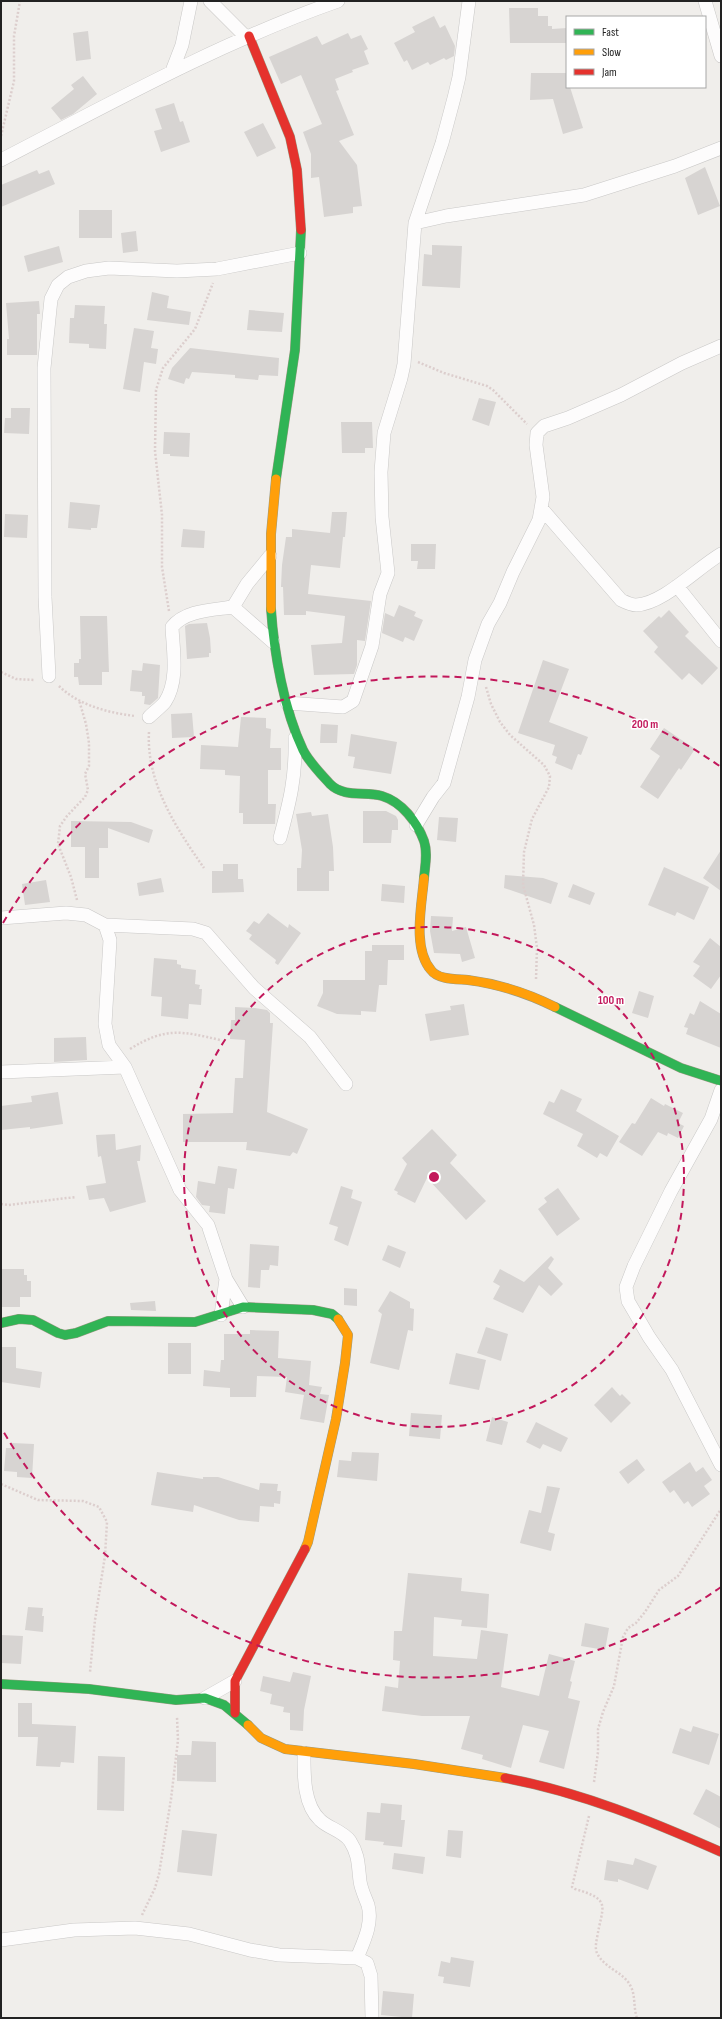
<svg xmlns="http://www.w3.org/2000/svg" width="722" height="2019" viewBox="0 0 722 2019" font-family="'Sofia Sans Condensed',sans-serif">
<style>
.building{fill:#d7d4d2}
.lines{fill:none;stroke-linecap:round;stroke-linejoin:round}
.street-casing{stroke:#c9c8c7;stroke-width:14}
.fast-casing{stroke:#999a82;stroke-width:10}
.slow-casing{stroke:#999a82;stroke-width:10}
.jam-casing{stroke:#999a82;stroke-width:10}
.path{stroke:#dccecd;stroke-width:2.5;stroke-dasharray:2 2;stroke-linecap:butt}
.street{stroke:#fdfcfc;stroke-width:13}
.fast{stroke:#30b455;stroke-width:9}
.slow{stroke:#ff9f0a;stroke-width:9}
.jam{stroke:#e5322d;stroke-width:9}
.ring{fill:none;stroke:#c2185b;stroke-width:2;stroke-dasharray:7 5}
.centre{fill:#c2185b;stroke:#fff;stroke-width:2}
.ring-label{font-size:12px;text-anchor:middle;font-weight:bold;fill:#c2185b;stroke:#fff;stroke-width:3;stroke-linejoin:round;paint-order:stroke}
</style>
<rect width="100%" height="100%" fill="#f0eeeb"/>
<path class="building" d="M509,8H538V16H548V26H552V29L567,28V43H510Z
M434,16L440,28L445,25L455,46L454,56L446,60L444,58L430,65L428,62L412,70L407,60L404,62L394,43L415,32L412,27Z
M88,31L91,59L76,61L73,33Z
M348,33L351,39L361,35L368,49L364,51L369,64L352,70L353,72L335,79L339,90L336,91L354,135L339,141L357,165L362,206L353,207V213L324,217L319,177L311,178V154L303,132L322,124L301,75L281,84L269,57L317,36L322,45Z
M531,73H567V87H570L583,128L563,134L553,99L530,100Z
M83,76L97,94L73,114L61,120L51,108L74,89L71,85Z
M174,103L180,122L183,121L190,142L161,152L154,131L162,129L155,109Z
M263,123L276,148L257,157L244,132Z
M705,167L720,206L698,215L685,178Z
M37,170L39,174L49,170L55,184L1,207V185Z
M79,210H112V238H79Z
M136,231L138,251L123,253L121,233Z
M432,245L462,246L460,288L422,286L424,254L432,255Z
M59,246L63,262L28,272L24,256Z
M152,292L169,296L167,308L191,312L189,325L147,320Z
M39,301L40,314H37V355H7V339H9L6,303Z
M75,305L105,306L104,324H107L106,349L89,348V344L69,343L70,318H74Z
M249,310L284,313L282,332L247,330Z
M134,328L154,331L151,348L158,349L156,364L144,362L140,392L123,389Z
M190,348L279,358L278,376L259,375L258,380L235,378V375L192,372L189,379L186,378L184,384L168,379L172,368Z
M479,398L496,402L489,426L472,420Z
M11,408H30L29,434L4,433L5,418H11Z
M341,422H372L373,448H365V453H342Z
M164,432L190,433L189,457L170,456V454H163Z
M70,502L100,505L97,528H91V530L68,528Z
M332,512H347L345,537H343L340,568L311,565L308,594L371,601L365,641L357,640V665L354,674L314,675L311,645L342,643L345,616L306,611V615H284L283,587H281L282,565L286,537H292V529L330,533Z
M5,514L28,515L27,538L4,537Z
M183,529L205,531L204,548L181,547Z
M411,544H436L435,569H417L418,561H411Z
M399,605L416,612L414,616L423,620L414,641L405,637L403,642L382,633L385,613L394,617Z
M669,610L689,632L685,636L718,668L702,685L689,673L682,680L654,652L658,647L643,631L659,616L661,618Z
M80,616H107L109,672H102V685H79L78,677H74V663H79V659H81Z
M207,623L210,638L211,653H209V657L187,659L185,626L189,624Z
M543,660L569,669L549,722L588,737L581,755L578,754L572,770L555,763L557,757L552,755L555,745L518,733Z
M143,663L160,665L158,698L150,705L144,704L145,696H142V692L130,691L132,670L142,671Z
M192,713L194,737L172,738L171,714Z
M241,717L266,718V728L271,729L270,748H281V770H268V804H276L275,824H243V813H239L240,776L225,775V770L200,769L201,745L238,747Z
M321,724L338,725L337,743H320Z
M664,728L695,749L681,770L679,768L658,799L640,787L660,756L650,749Z
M351,734L397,742L391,774L353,768L355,757L348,756Z
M363,811H386L396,816L398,820V830H392L391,843H363Z
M311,812L312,816L328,814L333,847L334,871H329V891H297V868H301L302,850L296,814Z
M439,817L458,818L456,842L437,840Z
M71,821L131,822L153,830L149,843L108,828V848H99V878H85V847H71Z
M721,850V891L703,878Z
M223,864H238V879H243L244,892L212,893V871H223Z
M664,867L709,887L694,920L677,912L675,916L648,905Z
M505,875L543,878L558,883L551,904L504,888Z
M161,878L164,892L139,896L137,883Z
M46,880L50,902L25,905L22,884Z
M382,884L405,886L404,903L381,901Z
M573,884L595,893L590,905L568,897Z
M268,913L288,928L289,924L301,933L278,965L275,963L276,960L249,939L252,935L246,931L254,921L259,924Z
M431,916L453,917L452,931L466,927L475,958L462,962L460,954L434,953L430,931Z
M710,938L721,947V975L711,989L693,976L700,966L693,962Z
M372,945H404V960H388L387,985H379L376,1012L361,1011V1015L337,1014L317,1006L323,993V980H365V951H372Z
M154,958L177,960V964L181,965V968L196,970L195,984L200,985L199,989H202L201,1005L189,1004L188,1019L161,1016L162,997L151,996Z
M639,991L654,996L648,1018L632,1013Z
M700,1001L721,1014V1048L686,1034L688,1028L684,1027L690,1013L694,1015Z
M464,1004L469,1035L430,1041L425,1014L451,1010L450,1006Z
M235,1007L255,1008L267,1010L270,1013V1023H273L267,1112L308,1129L297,1154L293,1152L290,1156L246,1150L247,1142H183V1114L233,1113L235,1078H243L245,1040L230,1039L231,1020H235Z
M86,1037L87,1060L54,1062V1038Z
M561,1089L582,1099L576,1111L619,1136L607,1157L600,1153L597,1158L577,1146L583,1134L543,1114L549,1101L554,1103Z
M58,1092L63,1124L30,1129V1127L1,1130V1106L32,1102L31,1096Z
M651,1098L664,1106L665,1104L683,1113L678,1123L684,1126L678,1138L668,1133L667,1136L658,1132L642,1156L619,1142L632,1123L635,1124Z
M432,1129L457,1155L450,1163L486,1201L466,1220L427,1178L415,1203L397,1194L398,1192L394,1190L407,1164L402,1158Z
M115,1134L116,1150L141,1145L140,1161H137L146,1202L110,1212L104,1198L89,1200L86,1186L106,1183L101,1156L98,1157L96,1135Z
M218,1166L237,1169L234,1189L228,1188L225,1214L209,1212L210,1206L202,1205L196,1197L198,1181L215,1184Z
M341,1186L353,1190L351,1198L362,1202L348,1246L334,1240L338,1227L329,1224Z
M558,1188L580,1219L557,1236L538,1209L547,1202L544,1198Z
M250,1244L279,1246L278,1266L270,1265L269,1270H261L260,1288L248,1287Z
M388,1245L406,1252L400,1268L382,1260Z
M551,1256L554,1259L548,1268L563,1284L551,1296L539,1285L523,1313L493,1299L500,1286L493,1282L500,1269L524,1282Z
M1,1269H24V1275H27V1281H31V1297H20V1307H1Z
M344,1288L357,1289V1306L344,1305Z
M390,1291L410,1302V1308L414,1309L413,1331L408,1330L399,1370L370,1363L382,1314L378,1311Z
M155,1301L156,1311L131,1310L130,1303Z
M486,1327L508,1334L501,1361L477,1353Z
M250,1330L279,1331L278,1358L311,1361L309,1385L322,1387L320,1394L329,1395L324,1423L300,1419L304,1395L285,1392L287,1377L257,1376L256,1397H230V1388L203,1386L204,1370L220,1372L221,1360H224V1334H250Z
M168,1343H191V1374H168Z
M1,1347H16V1368L42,1372L40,1388L1,1382Z
M456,1353L486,1360L479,1390L449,1384Z
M612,1387L620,1396L622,1394L631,1403L611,1423L594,1405Z
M411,1413L442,1415L440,1439L409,1436Z
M492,1417L508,1422L502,1445L486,1441Z
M536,1422L568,1438L561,1452L543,1444L540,1449L526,1442Z
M12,1443L34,1444L32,1478L17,1477V1472L4,1471L6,1448H12Z
M352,1452L379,1453L377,1481L337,1477L339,1460L351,1461Z
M637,1459L645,1470L628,1484L619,1472Z
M690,1462L696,1472L703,1467L712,1480L704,1486L710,1494L692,1507L688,1501L684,1504L674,1490L670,1493L662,1482Z
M157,1472L203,1479V1477H218L259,1490L260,1483L278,1484L277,1491H281L280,1504L274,1503V1507L260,1506L259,1522L239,1520L194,1505L193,1512L151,1505Z
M547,1486L560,1488L548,1532L555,1534L551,1551L520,1543L529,1510L541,1513Z
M408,1573L462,1578L461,1591L489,1594L487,1628L461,1626L462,1620L434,1617L433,1656L477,1659L481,1630L508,1634L501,1687L539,1696L549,1654L575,1661L570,1681L572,1682L568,1698L580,1701L564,1769L539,1762L549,1731L523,1725L511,1768L482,1759L483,1755L461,1749L470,1716H422L382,1711L385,1686L398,1688L400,1661L393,1660L394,1631H402Z
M28,1607L43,1608L42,1616H44L43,1632L25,1630Z
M585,1623L609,1628L605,1650L581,1646Z
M1,1635L23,1636L21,1664L1,1663Z
M293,1672L311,1676L304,1710L303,1731L290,1730V1713L283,1712L284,1707L270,1704L272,1694L260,1691L263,1676L290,1682Z
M18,1703H32V1724L76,1726L74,1763L61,1762L60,1767L36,1766L38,1737H18Z
M693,1726L719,1734L709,1765L672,1753L680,1728L691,1732Z
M192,1741L216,1742V1782L177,1781V1755H191Z
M98,1756L125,1757L124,1811L97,1810Z
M706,1789L721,1797V1829L693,1814Z
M381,1803L402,1805L401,1820H405L402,1847L383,1845L384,1842L365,1840L367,1812L380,1813Z
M182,1830L217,1834L212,1876L177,1872Z
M448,1830L463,1831L461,1858L446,1856Z
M394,1853L425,1857L423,1874L392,1869Z
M635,1858L657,1866L648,1890L618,1879V1882L604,1880L607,1860L633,1865Z
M451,1957L474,1961L470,1987L443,1983L444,1977L438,1976L441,1961L450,1963Z
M383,1991L414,1994L412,2018L381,2015Z"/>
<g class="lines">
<g class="street-casing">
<path id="street" d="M210,1L246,37
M705,1L721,56
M172,71L182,45L191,1
M1,160C111,103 221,42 338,1
M415,223L446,216L584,195L675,166L721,148
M542,509L621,600C625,602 631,605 636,605C663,604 697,568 721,554
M677,586L721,641
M233,607L273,642
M49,676L45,597L44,368L51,299L58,285L68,277L86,271L109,268L177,271L217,269L300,253
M287,703L343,707L353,701L372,646L380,594L388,573L382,517L381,472L384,433L401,378L404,364L415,223L442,143L454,98L459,77L469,1
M149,717C154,712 161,707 165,702C179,681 173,650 172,627C185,610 213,610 233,607L247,584L270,556
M416,825L433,797L444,783L468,697L475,660L488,624L500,603L513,572L539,520L543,497L536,445L537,433L544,426L568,418L621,395L682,363L721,346
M280,838C290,801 296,777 295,738
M1,918L66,913L86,915L105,925L110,940L105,1024L109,1045L125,1067L180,1190L208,1225L226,1279L243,1307
M105,925L193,929L206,933L254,988L310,1037L346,1084
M1,1072L125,1067
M721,1090L711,1119L671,1191L634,1266L626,1287L628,1301L649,1337L672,1370L721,1465
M221,1315L226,1279
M205,1698L235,1681
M304,1753C304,1774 303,1804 320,1820C328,1828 343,1831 350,1841C359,1855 358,1865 360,1881C361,1889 365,1897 368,1905C373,1923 364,1941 357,1958
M1,1940L74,1930L135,1928L189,1934L250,1950L279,1955L357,1958L367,1963L371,1976L372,2018"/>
</g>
<g class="fast-casing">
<path id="fast" d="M276,479L295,350L301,230
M271,609C274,653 284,710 303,750C309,762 321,774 330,784C344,798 365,791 382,796C402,802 417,822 424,841C428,853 425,866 424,878
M555,1007L681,1068L721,1081
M1,1323L19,1319L33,1320L58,1333L65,1335L76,1333L108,1321L195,1322L243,1307L313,1310L332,1314L338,1319
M1,1684L89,1689L176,1700L205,1698L224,1705L248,1725"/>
</g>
<g class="slow-casing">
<path id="slow" d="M271,609V534L276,479
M424,878C422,904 412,948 431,970C438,980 457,979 468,980C499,984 527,993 555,1007
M305,1549L308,1542L336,1419L345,1363L348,1335L338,1319
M248,1725L261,1738L285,1749L414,1764L505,1778"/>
</g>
<g class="jam-casing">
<path id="jam" d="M249,36L290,137L297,170L301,230
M235,1713V1681L305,1549
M505,1778C581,1792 651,1821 721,1852"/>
</g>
<path class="path" d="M1,136L14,81V36L20,1
M418,362L444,373L487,386L493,390L527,424
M169,611L162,567V515L155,451L156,390L163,368L195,329L213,283
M1,672L16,679L35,680
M59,686C78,705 109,713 135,716
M486,687L491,704L500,722L510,735L544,765L550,776L549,787L532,819L524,852L523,885L534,925L537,948L536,979
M149,732C146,782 176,828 204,868
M77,900L71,877L58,844L60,826L67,816L85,797L88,790L85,774L89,766V743L86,724L79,700
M130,1049C165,1027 182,1031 220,1040
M1,1204L8,1205L76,1197
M1,1484L38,1500L83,1501L99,1507L107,1522L105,1556L95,1620L90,1672
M594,1782L598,1752V1729L603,1712L614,1686L623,1637L628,1628L636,1623L645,1612L659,1590L678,1576L721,1509
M589,1816L572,1887L575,1889C613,1900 602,1906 597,1938C596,1943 595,1949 597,1953C604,1968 623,1972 630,1985C636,1995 633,2007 637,2018
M142,1915L155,1888L159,1874L171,1799L178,1740L177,1717"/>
<use href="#street" class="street"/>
<use href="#fast" class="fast"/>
<use href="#slow" class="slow"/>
<use href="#jam" class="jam"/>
</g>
<g class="ring">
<circle cx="434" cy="1177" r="250"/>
<path d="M721 1587A500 500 0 0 1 3 1431M3 923A500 500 0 0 1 721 767"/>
</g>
<circle cx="434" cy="1177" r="6" class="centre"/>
<g class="ring-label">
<text x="645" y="728">200 m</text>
<text x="611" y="1004">100 m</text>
</g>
<rect width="722" height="2019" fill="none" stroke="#222222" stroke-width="4"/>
<rect x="566" y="16" width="140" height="72" fill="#ffffff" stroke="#a7a7a7"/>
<rect x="574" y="29" width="20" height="6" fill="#30b455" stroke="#a7a7a7"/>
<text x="602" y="36" font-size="12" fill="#222222">Fast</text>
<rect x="574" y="49" width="20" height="6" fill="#ff9f0a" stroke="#a7a7a7"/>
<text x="602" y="56" font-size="12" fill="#222222">Slow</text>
<rect x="574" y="69" width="20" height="6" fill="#e5322d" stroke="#a7a7a7"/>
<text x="602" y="76" font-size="12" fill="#222222">Jam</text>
</svg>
